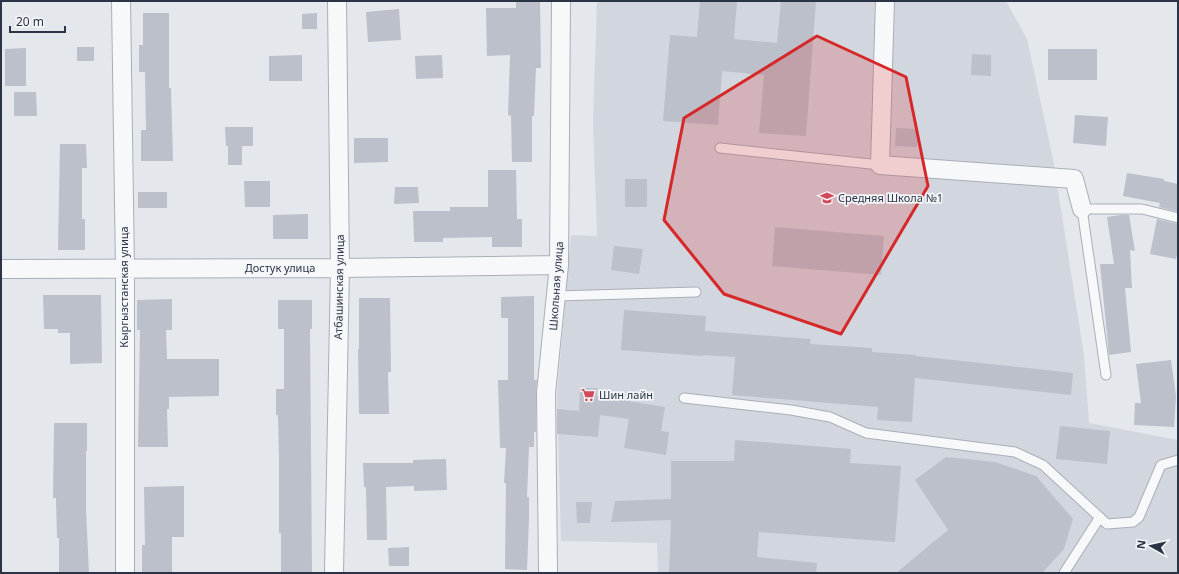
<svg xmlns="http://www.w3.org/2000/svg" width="1179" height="574" viewBox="0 0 1179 574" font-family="'Noto Sans',sans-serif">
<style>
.built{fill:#d2d6de}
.building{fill:#bbc0ca}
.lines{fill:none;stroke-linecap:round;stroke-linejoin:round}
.service-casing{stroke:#a9aeb7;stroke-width:11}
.minor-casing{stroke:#a9aeb7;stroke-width:20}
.service{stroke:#f7f8fa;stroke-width:9}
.minor{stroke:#f7f8fa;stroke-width:18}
.marked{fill:#d62828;fill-opacity:0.2;stroke:#d62828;stroke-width:3;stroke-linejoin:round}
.labels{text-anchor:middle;stroke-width:3.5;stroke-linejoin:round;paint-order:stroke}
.poi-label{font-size:11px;fill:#2b3445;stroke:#f4f6f9;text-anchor:start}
.street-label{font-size:11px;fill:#2b3445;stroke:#f4f6f9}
</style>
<rect width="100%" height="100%" fill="#e4e7ec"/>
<path class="built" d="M597,1H1006L1027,39L1053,159L1084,355L1089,423L1178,440V573H658L657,543L561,541L557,394L571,235L597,236L593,121Z"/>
<path class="building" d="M700,1H737L734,39L777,43L781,1H816L806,136L759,133L764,75L722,71L718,125L663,121L670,35L697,37Z
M516,2H540L541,68H536L534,116H532V162H512L511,116L508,115L510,55L487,56L486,8H516Z
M399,9L401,40L368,42L366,12Z
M143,13H169V88H171L173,161H141V130H146L145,72H139V45H143Z
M317,13V29H302V14Z
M77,47H94V61H77Z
M26,48V86H5V49Z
M1048,49H1097V80H1048Z
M972,54L991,55V76L971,75Z
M302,55V81H269V56Z
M442,55L443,78L416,79L415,56Z
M14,92H36L37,116H14Z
M1075,115L1108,117L1106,146L1073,143Z
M225,127H253V146H242V165H228V146H226Z
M896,128L918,129L917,147L895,146Z
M354,138H388V162L354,163Z
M60,144H86L87,168H82V219H85V250H58Z
M488,170H516L517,219H522V247H492V237L443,238V242H414L413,211H450V207H488Z
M1127,173L1164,179V181L1178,184V212L1159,207L1160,203L1123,196Z
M625,179H647V207H625Z
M244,181H270V207H245Z
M395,187H418L419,203L394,204Z
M138,192H167V208H138Z
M308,214V239H273V215Z
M1120,215H1129L1135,251L1130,250L1132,288H1125L1131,352L1109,355L1100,264H1114L1107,217Z
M1157,219L1178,224V251L1176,259L1150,254Z
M775,227L884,236L881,275L772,266Z
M614,246L643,249L639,274L611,270Z
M43,295H101L102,363L70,364V333H58V329H44Z
M534,296V380H537L536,393V432H534V447H529L527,497H529V518L527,570L505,569L506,483H504L506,448H500L498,380H508V318H501V297Z
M359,298H390L391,372H388L389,414H359L358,349H359Z
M172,299V330H166L167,359H219V396L169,397V409H167L168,447H138L140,330H137V300Z
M278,300H312V329H310L312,572L281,573V533H279V458L278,415H276V389H284V329H278Z
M624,310L706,316L705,331L811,339L810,344L872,348V352L916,355V356L1073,373L1071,395L915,378L912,422L877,420L878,407L732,395L735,357L703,355V356L621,350Z
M1171,360L1176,396L1174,427L1134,425L1135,403H1141L1136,364Z
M580,388H597V396L665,407L661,431L669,432L666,455L624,448L629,419L600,415L598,437L557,434V409L579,411Z
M54,423H87V451H86V510L89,573H59V538H57L56,498H53Z
M1060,426L1110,431L1107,464L1056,459Z
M735,440L851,449L850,463L901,466L895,542L759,532L757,557L817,563L816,573H669L671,520L611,522L615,501L671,499V461H734Z
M946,457L995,462L1036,476L1073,519L1064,549L1042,573H896L948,530L915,480Z
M446,459L447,490L414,491V486L386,487L387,540H367L366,487H364L363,463H413V460Z
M184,486V537H172V573H142V545H145L144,487Z
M576,502H592L590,523H577Z
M409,547V566H389L388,548Z"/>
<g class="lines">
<g class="service-casing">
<path id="service" d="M720,148L880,165
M556,296L696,292
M1106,375L1082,209H1142L1178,218
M684,398L791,410L830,417L866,433L1015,452L1043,465L1107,524L1133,522L1139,517L1161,465L1178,460
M1064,573L1100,517"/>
</g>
<g class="minor-casing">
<path id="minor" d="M121,1L125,268V573
M885,1L880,165L1074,179L1082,209
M1,269L340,268L559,265
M548,570L546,393L559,265L561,1
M334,573L340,268L337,1"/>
</g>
<use href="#service" class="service"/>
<use href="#minor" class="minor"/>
</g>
<path class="marked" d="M817,36L906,77L928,186L841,334L724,294L664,220L684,118Z"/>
<defs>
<g id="school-bare" transform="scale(1.08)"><path d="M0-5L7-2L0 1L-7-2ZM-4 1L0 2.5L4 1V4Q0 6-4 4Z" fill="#d1495b" stroke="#f4f6f9" stroke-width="2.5" paint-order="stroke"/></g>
<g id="supermarket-bare" transform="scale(1.08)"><path d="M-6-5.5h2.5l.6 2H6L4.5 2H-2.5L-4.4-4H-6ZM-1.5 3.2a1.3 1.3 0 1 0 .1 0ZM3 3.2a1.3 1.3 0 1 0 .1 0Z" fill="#d1495b" stroke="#f4f6f9" stroke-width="2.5" paint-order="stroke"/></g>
</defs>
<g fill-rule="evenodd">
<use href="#school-bare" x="827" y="198"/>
<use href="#supermarket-bare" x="588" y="395"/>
</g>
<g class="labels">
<g class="poi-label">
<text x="838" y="202">Средняя Школа №1</text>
<text x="599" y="399">Шин лайн</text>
</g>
<g class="street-label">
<text x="280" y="272">Достук улица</text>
<text transform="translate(556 286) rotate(-86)" y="4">Школьная улица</text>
<text transform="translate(124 287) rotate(-90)" y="4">Кыргызстанская улица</text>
<text transform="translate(339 287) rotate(-89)" y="4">Атбашинская улица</text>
</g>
</g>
<rect width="1179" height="574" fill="none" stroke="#2b3445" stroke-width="4"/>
<g transform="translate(1151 546) rotate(278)" stroke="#f4f6f9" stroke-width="3" paint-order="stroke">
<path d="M0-3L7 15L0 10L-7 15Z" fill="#2b3445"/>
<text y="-6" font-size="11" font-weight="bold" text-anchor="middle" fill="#2b3445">N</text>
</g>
<path d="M10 26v6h55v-6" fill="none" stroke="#2b3445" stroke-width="2"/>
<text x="16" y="26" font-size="12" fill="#2b3445" stroke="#f4f6f9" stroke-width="3" paint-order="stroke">20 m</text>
</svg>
